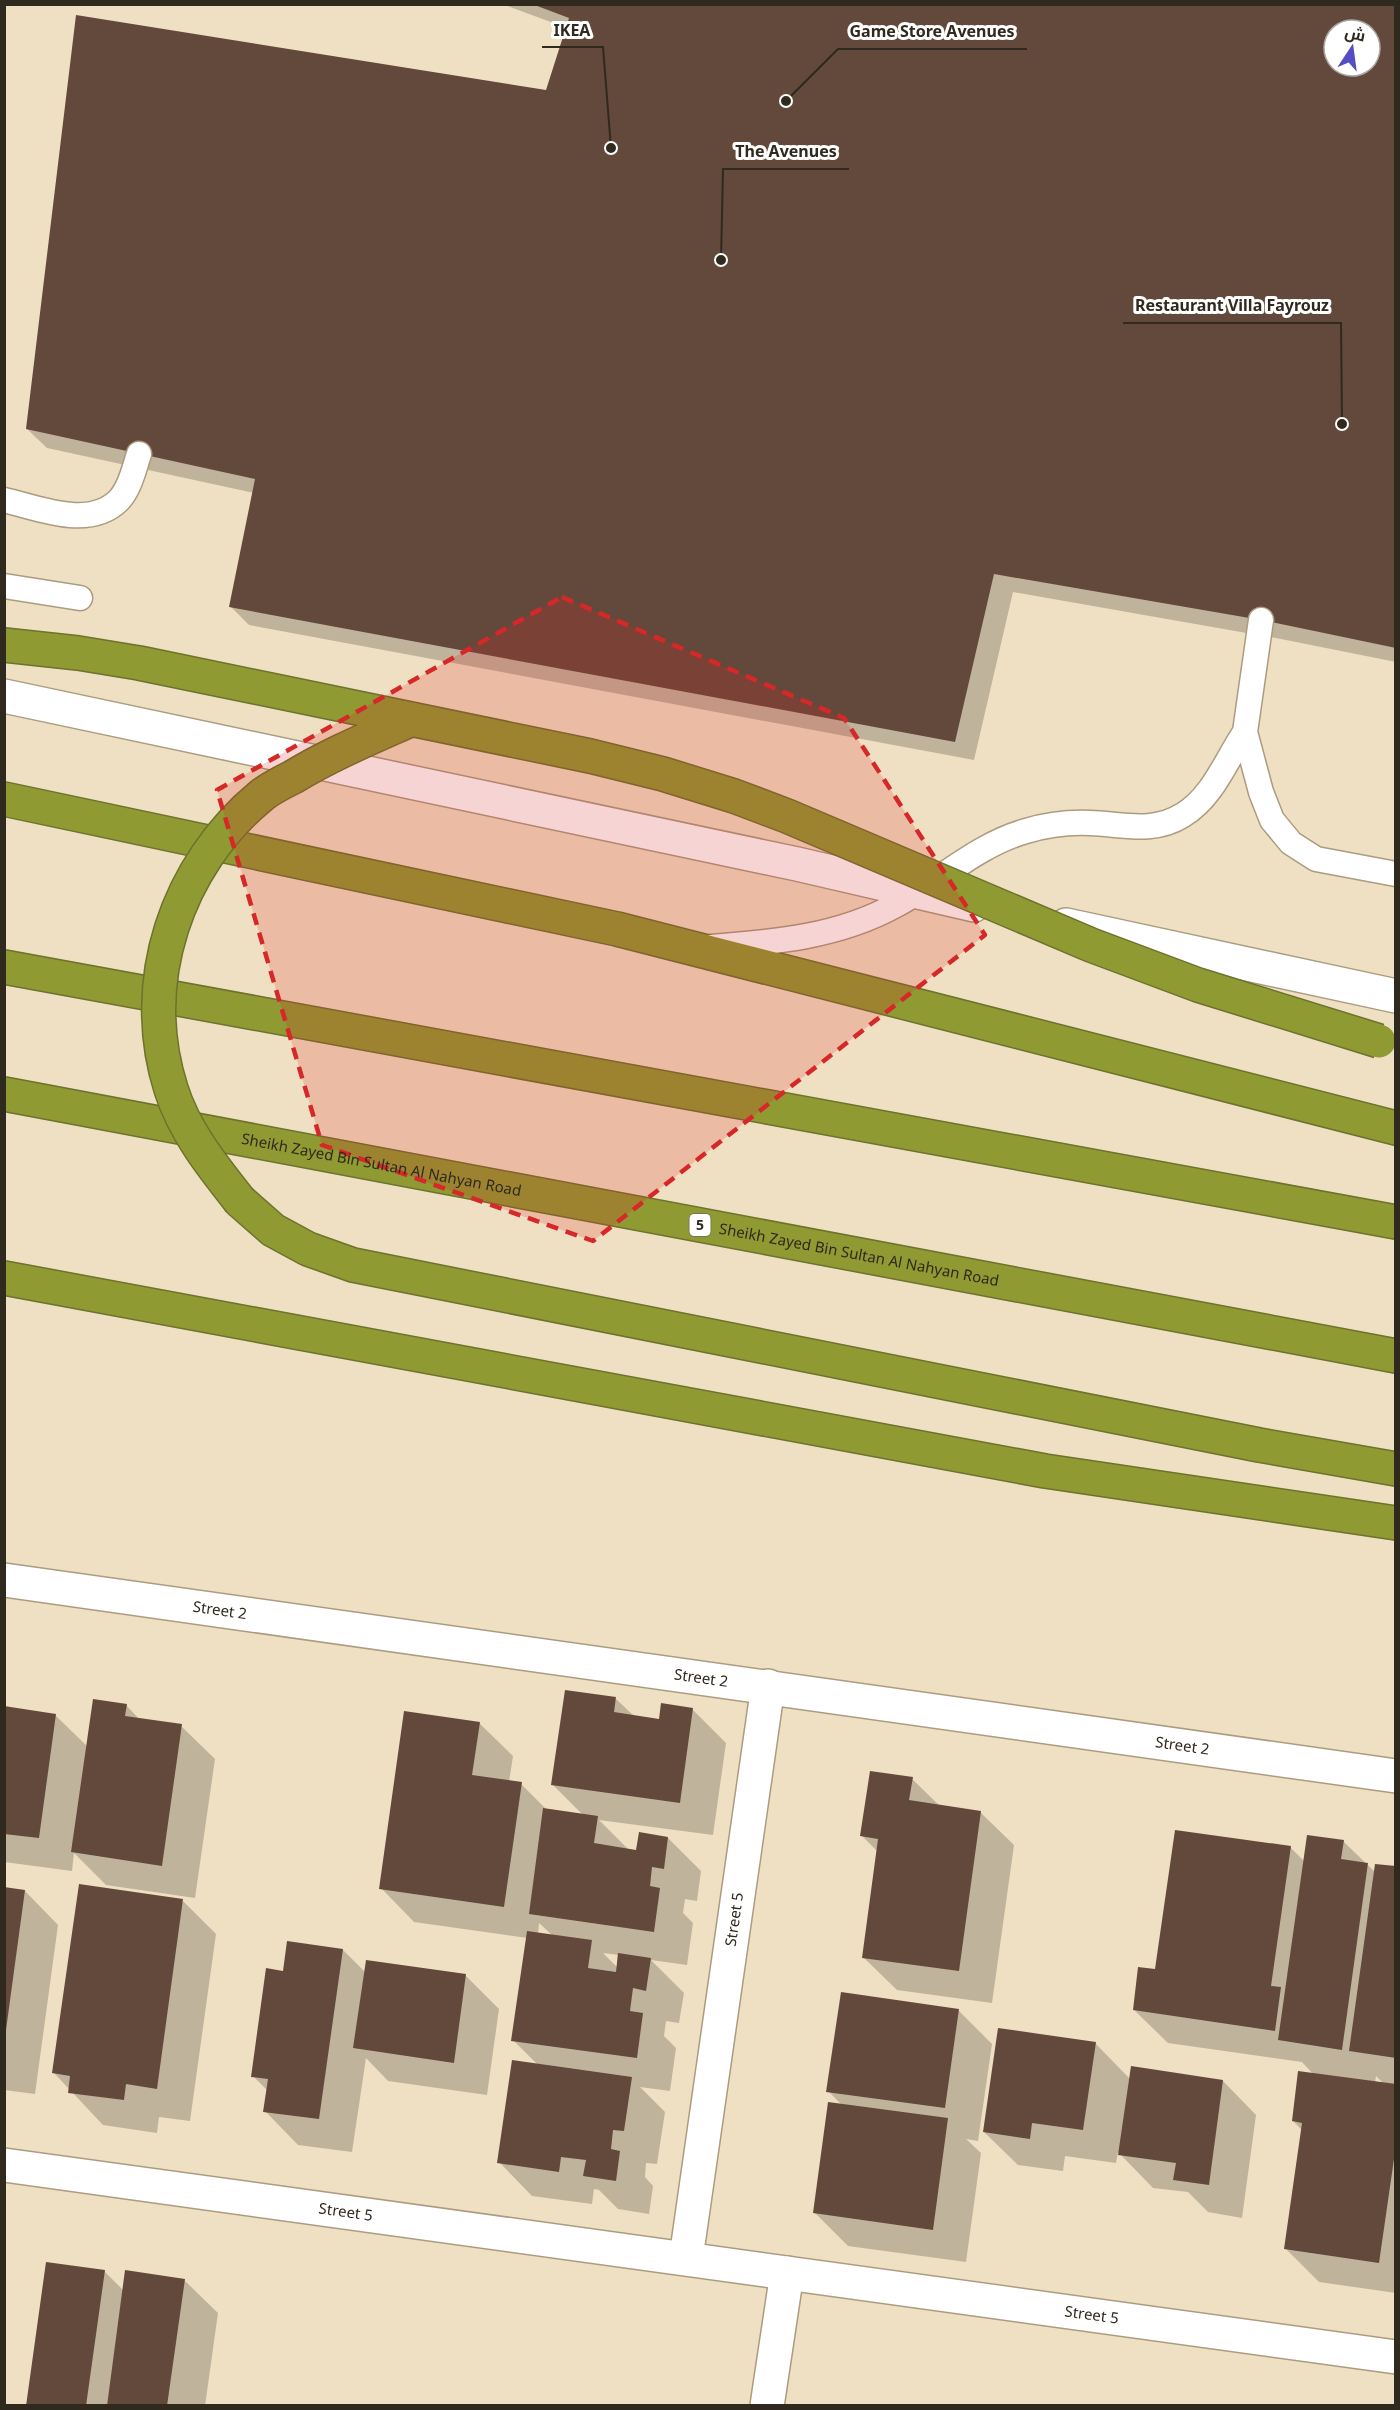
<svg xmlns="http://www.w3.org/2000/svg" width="1400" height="2410" viewBox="0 0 1400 2410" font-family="'Noto Sans',Cairo,sans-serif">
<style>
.shadow{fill:#0003;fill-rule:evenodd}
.building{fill:#63493b;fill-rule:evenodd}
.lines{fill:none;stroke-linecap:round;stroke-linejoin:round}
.service-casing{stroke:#ab9c81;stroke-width:27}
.minor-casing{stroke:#ab9c81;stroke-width:36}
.tertiary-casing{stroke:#ab9c81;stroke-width:36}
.motorway-casing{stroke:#6d722c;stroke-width:36}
.service{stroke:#fff;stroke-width:24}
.minor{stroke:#fff;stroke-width:33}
.tertiary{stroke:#fff;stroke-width:33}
.motorway{stroke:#8f9a33;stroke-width:33}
.motorway-bridge-casing{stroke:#6d722c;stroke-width:36;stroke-linecap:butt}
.motorway-bridge{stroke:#8f9a33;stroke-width:33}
.marked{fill:#d62828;fill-opacity:0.2;stroke:#d62828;stroke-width:4.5;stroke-dasharray:12 8;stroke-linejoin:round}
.labels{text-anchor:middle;stroke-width:6;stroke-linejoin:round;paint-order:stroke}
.shield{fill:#fff;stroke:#6d6962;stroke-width:1.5}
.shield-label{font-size:14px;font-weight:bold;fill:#2f291e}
.street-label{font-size:15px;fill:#2f291e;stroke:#fff}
.leader{fill:none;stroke:#2f291e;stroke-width:2}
.callout-dot{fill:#2f291e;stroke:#fff;stroke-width:2}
.callout-label{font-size:16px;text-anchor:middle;font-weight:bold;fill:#2f291e;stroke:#fff;stroke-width:6;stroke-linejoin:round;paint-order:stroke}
</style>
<rect width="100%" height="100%" fill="#f0e0c3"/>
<path class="shadow" d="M502,4H1396V662L1281,639L1013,592L974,760L249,625L230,606L254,493L47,448L27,429L547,92L567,28ZM1334,30H1370V66H1334Z
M616,1699L634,1716L660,1720L692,1709L726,1743L713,1835L599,1820L629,1850L638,1851L668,1838L701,1871L697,1901L685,1899L683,1913L693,1923L687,1965L651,1960L684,1993L679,2023L666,2021L664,2036L676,2048L670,2091L640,2087L665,2112L657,2164L646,2163L645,2177L653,2186L649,2214L618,2209L599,2190L594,2189L592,2204L532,2196L499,2162L538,2065L513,2040L527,1938L414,1922L381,1888L479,1723L513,1756L509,1782L521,1784L548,1811L584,1816L553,1785ZM539,1923L553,1936L538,1934ZM603,1953L619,1955L618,1968Z
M126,1705L140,1720L181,1726L215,1759L195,1898L106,1885L74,1853L72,1871L4,1862V1707L55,1715L88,1747Z
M912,1779L940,1806L980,1812L1014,1845L992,2003L897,1990L863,1957L878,1852L862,1836Z
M1343,1841L1375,1872L1396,1868V2293L1319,2282L1286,2249L1302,2130L1293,2121L1314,2075L1302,2062L1168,2043L1134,2010L1157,1971L1290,1847L1305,1862ZM1376,2076L1384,2084L1375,2083Z
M4,1888L25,1891L58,1925L35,2094L4,2090Z
M183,1901L216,1934L190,2121L159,2117L157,2133L103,2125L54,2073Z
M343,1950L366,1973L466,1976L499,2009L487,2095L388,2081L366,2058L352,2152L298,2145L265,2111L268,2091L253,2076L284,1972Z
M958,2010L992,2044L978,2141L966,2139L981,2153L966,2262L848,2246L815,2213L842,2105L828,2091Z
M1095,2043L1130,2079L1223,2081L1256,2115L1242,2218L1208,2212L1188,2192L1153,2188L1118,2152L1116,2163L1065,2156L1063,2171L1018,2165L984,2132Z
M104,2271L124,2291L184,2280L218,2313L205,2406H28Z"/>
<path class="building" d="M532,4H1396V648L1261,620L994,574L955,742L229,607L255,479L26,429L76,15L546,90L569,18ZM1334,30H1370V66H1334Z
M565,1690L616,1697L614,1712L659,1719L661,1703L693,1708L680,1803L551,1785Z
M93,1699L127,1704L125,1716L182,1724L162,1866L71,1852Z
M4,1706L56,1714L39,1838L4,1834Z
M404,1711L480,1722L472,1775L522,1782L504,1907L379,1889Z
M870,1771L913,1777L909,1800L981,1811L959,1971L862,1958L878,1839L860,1836Z
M543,1808L598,1816L594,1843L636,1850L639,1832L668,1837L664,1869L652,1867L650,1886L660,1888L654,1932L529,1914Z
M1175,1830L1291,1846L1271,1986L1281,1987L1275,2031L1133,2010L1138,1967L1155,1969Z
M1307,1835L1344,1840L1341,1859L1368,1863L1342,2050L1278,2040Z
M1375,1864L1396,1866V2058L1349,2051Z
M79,1884L183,1899L157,2089L126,2084L124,2100L68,2093L70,2076L52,2073Z
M4,1887L25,1890L6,2030H4Z
M527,1931L592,1940L588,1968L616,1972L618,1953L651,1958L646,1991L633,1988L630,2011L643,2013L637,2058L511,2041Z
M287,1941L343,1949L319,2119L263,2112L268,2079L251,2077L266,1968L283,1971Z
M366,1960L466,1974L454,2063L353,2048Z
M841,1992L959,2009L945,2108L826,2092Z
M998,2028L1096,2042L1083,2130L1032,2123L1030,2139L983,2132Z
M512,2060L632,2077L624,2131L613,2130L611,2149L620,2151L616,2181L583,2176L586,2160L561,2157L559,2172L497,2163Z
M1131,2066L1223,2080L1209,2185L1173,2180L1176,2163L1118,2155Z
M1298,2071L1396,2084V2145L1379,2263L1284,2249L1302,2123L1292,2121Z
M828,2102L948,2118L933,2230L813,2213Z
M46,2262L105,2270L86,2406H26Z
M125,2270L185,2279L167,2406H107Z"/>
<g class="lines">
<g class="service-casing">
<path id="service" d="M4,500C39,508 89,530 119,500C130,488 134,469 139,454
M4,586L80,598
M1261,620L1245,732L1261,792L1272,820L1291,843L1316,859L1396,874
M711,947C775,942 838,937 896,905C940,881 977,845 1026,831C1046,825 1069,822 1090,823C1122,824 1153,834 1183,815C1213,797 1226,760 1245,732"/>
</g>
<g class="minor-casing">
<g id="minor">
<path id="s1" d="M4,2165L1396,2357"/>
<path id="s2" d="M686,2258L768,1686"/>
<path d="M767,2406L787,2273"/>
</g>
</g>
<g class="tertiary-casing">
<g id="tertiary">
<path d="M4,696L797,864L974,905"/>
<path d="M1066,925L1396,996"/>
<path id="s3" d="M4,1580L1396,1776"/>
</g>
</g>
<g class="motorway-casing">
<g id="motorway">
<path d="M4,799L617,929L1396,1128"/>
<path d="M4,967L1396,1222"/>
<path id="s4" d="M4,1094L1396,1356"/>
<path d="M240,1201L273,1230L308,1249L353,1265L1259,1445L1396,1469"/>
<path d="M4,1278L1045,1471L1396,1523"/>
</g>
</g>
<use href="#service" class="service"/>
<use href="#minor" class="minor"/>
<use href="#tertiary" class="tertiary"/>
<use href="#motorway" class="motorway"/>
<g class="motorway-bridge-casing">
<path id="motorway-bridge" d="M4,645L78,653L139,663L590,756L663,774L734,796L787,816L1091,945L1198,985L1379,1041
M240,1201C213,1167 184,1131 171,1089C137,982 176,866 262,795C271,788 283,782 293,777C331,754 372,737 412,719"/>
</g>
<use href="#motorway-bridge" class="motorway-bridge"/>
</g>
<path class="marked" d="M562,597L844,718L985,935L593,1241L322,1145L217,790Z"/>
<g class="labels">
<rect class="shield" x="689.5" y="1214" width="21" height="22" rx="4.5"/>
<g class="shield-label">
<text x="700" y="1230">5</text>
</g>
<g class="street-label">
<text dy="5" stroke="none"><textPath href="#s4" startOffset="384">Sheikh Zayed Bin Sultan Al Nahyan Road</textPath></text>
<text dy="5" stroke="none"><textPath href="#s4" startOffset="870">Sheikh Zayed Bin Sultan Al Nahyan Road</textPath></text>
<text dy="5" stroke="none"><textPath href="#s3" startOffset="218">Street 2</textPath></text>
<text dy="5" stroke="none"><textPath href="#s3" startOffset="704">Street 2</textPath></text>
<text dy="5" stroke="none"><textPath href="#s3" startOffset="1190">Street 2</textPath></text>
<text dy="5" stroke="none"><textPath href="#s2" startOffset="342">Street 5</textPath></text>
<text dy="5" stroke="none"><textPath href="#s1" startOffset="345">Street 5</textPath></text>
<text dy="5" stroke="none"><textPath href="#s1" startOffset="1098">Street 5</textPath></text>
</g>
</g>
<path class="leader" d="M611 148L603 47H542M786 101L838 49H1027M721 260L723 169H849M1342 424L1341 323H1123"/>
<g class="callout-dot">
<circle cx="611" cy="148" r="6"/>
<circle cx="786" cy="101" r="6"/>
<circle cx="721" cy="260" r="6"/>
<circle cx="1342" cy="424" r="6"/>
</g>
<g class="callout-label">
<text x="572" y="36">IKEA</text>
<text x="932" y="37">Game Store Avenues</text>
<text x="786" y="157">The Avenues</text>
<text x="1232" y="311">Restaurant Villa Fayrouz</text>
</g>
<rect width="1400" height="2410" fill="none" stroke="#2f291e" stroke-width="12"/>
<g transform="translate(1352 48) rotate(13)"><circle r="28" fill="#ffffff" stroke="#aca9a5" stroke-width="1.5"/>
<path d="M0-4.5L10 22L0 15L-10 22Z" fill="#544dc4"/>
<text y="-9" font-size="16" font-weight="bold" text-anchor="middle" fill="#2f291e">ش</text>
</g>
</svg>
